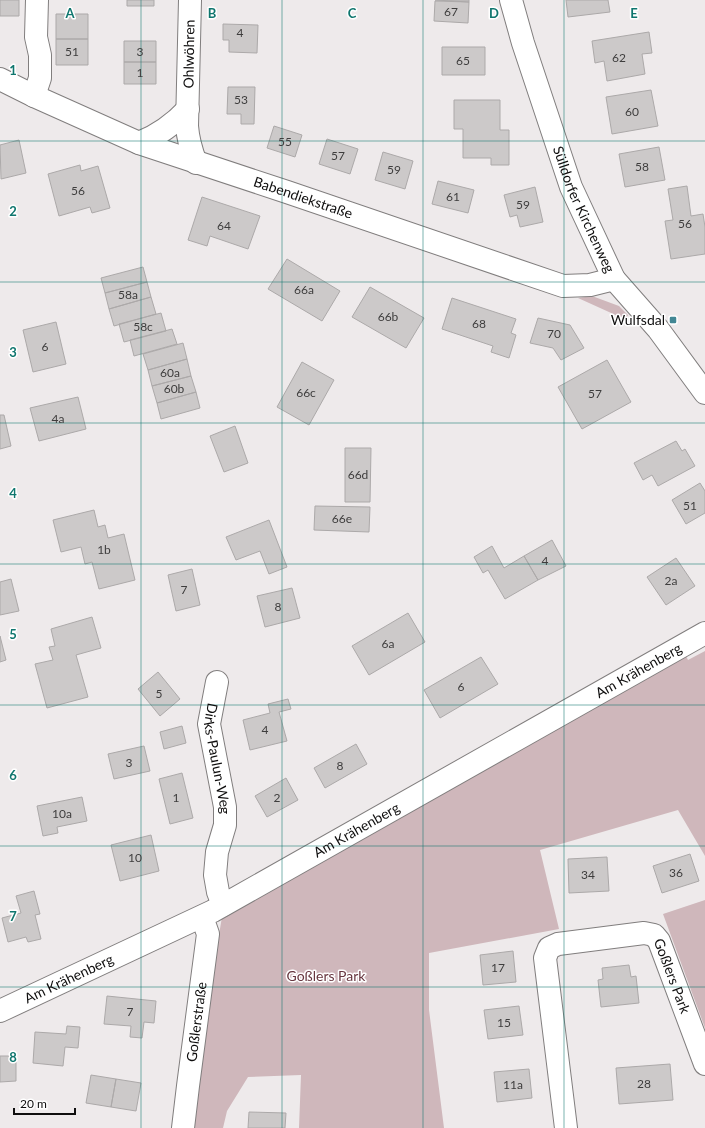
<svg xmlns="http://www.w3.org/2000/svg" width="705" height="1128" viewBox="0 0 705 1128" font-family="Lato,sans-serif">
<style>
.green{fill:#cfb7bb}
.building{fill:#ccc9c9;stroke:#aca9a9}
.lines{fill:none;stroke-linecap:round;stroke-linejoin:round}
.minor-casing{stroke:#817e7e;stroke-width:24}
.minor{stroke:#fff;stroke-width:22}
.grid{fill:none;stroke:#0f766e;stroke-width:1;stroke-opacity:0.55}
.poi-dot{fill:#428794;stroke:#fff;stroke-width:1.5}
.labels{text-anchor:middle;stroke-width:3;stroke-linejoin:round;paint-order:stroke}
.number-label{font-size:12px;fill:#3e3d3d}
.street-label{font-size:14px;fill:#0f0e0e;stroke:#fff}
.poi-label{font-size:14px;fill:#0f0e0e;stroke:#fff;text-anchor:end}
.park-label{font-size:14px;fill:#67363f;stroke:#fff}
.grid-label{font-size:13px;text-anchor:middle;font-weight:bold;fill:#0f766e;stroke:#fff;stroke-width:3;stroke-linejoin:round;paint-order:stroke}
</style>
<rect width="100%" height="100%" fill="#eeeaeb"/>
<path class="green" d="M592,296L619,306L628,315L627,317H620L578,298Z
M705,651V856L678,810L540,850L559,929L429,953V1010L444,1128H299L301,1075L248,1077L227,1111L223,1128H186L222,917L686,656L688,660Z
M705,900V1028L663,914Z"/>
<path class="building" d="M0,0H19V16H0Z
M127,0H154V6H127Z
M435,0H469V2Z
M566,0H608L610,12L568,17Z
M435,1L469,2L468,23L434,21Z
M56,14H88V39H56Z
M223,24L258,25L257,53L229,52V40H223Z
M649,32L652,53L642,54L645,74L607,81L604,61L595,63L592,41Z
M56,39H88V65H56Z
M124,41H156V62H124Z
M442,47H485V75H442Z
M124,62H156V84H124Z
M228,87H255L254,124H241V114H227Z
M651,90L658,126L612,134L606,97Z
M454,100H500V130H509V165H491V158H463V129H454Z
M274,126L302,135L295,157L267,148Z
M327,139L358,149L350,174L319,164Z
M19,140L26,173L1,179L0,145Z
M659,147L665,180L625,187L619,154Z
M383,152L413,161L405,189L375,180Z
M80,165L81,171L98,166L110,208L92,213L90,207L59,216L48,174Z
M438,181L474,190L468,213L432,204Z
M687,186L691,216L703,214L705,227V254L671,259L665,221L673,220L668,189Z
M535,187L543,222L520,227L517,215L510,217L504,195Z
M202,197L260,216L248,249L210,236L207,246L188,240Z
M287,259L340,291L322,321L268,289Z
M143,267L147,282L105,293L101,278Z
M147,282L151,297L109,309L105,293Z
M370,287L424,318L406,348L352,317Z
M151,297L156,314L114,326L109,309Z
M452,298L516,319L511,333L516,335L509,358L491,352L493,346L442,329Z
M161,313L166,331L124,342L119,324Z
M538,318L570,325L584,348L561,360L553,348L530,343Z
M56,322L66,364L33,372L23,330Z
M172,329L177,344L134,356L130,340Z
M183,343L187,359L148,370L143,354Z
M187,359L191,376L152,386L148,370Z
M607,360L631,402L582,429L558,387Z
M302,362L334,380L309,425L277,407Z
M191,376L196,392L157,403L152,386Z
M196,392L200,408L161,419L157,403Z
M78,397L86,429L39,441L30,408Z
M0,415H4L11,446L0,449Z
M235,426L248,463L224,472L210,436Z
M676,441L682,451L685,449L695,466L658,486L652,475L643,480L634,463Z
M345,448H371L370,502H345Z
M700,483L705,491V513L686,524L672,500Z
M315,506L370,507L369,532L314,530Z
M94,510L98,527L105,525L108,538L124,534L135,580L99,589L92,562L85,564L81,547L61,552L53,520Z
M269,520L287,567L269,574L260,551L236,560L226,537Z
M552,540L566,566L538,580L524,556Z
M492,546L504,568L524,556L538,580L505,599L488,570L483,573L474,557Z
M676,558L695,586L666,605L647,577Z
M192,569L200,605L176,611L168,575Z
M11,579L19,611L0,615V582Z
M292,588L300,618L265,627L257,596Z
M408,613L425,642L369,675L352,646Z
M92,617L101,648L76,655L88,697L47,708L35,664L53,660L49,647L55,646L51,629Z
M0,636L6,660L0,662Z
M481,657L498,684L440,718L424,690Z
M158,672L180,699L160,716L138,689Z
M288,699L291,709L279,712L287,741L250,750L243,720L270,713L268,704Z
M182,726L186,743L164,749L160,732Z
M356,744L367,764L325,788L314,768Z
M144,746L150,771L114,779L108,754Z
M182,773L193,818L170,824L159,779Z
M286,778L298,800L267,817L255,796Z
M82,797L87,821L57,827L58,833L43,836L37,806Z
M151,835L159,871L120,881L111,845Z
M690,854L699,881L662,893L653,866Z
M607,857L609,891L569,893L568,859Z
M34,891L40,914L35,915L41,939L28,942L26,937L8,942L2,918L21,913L16,896Z
M513,951L516,982L483,985L480,955Z
M629,965L631,977L636,976L639,1003L601,1007L598,980L603,979L602,968Z
M107,996L156,1001L154,1023L144,1022L142,1038L130,1037L131,1026L104,1024Z
M519,1006L523,1035L488,1039L484,1010Z
M67,1026L80,1027L78,1048L65,1047L63,1066L33,1063L35,1032L66,1034Z
M0,1056H16V1081L0,1082Z
M670,1064L673,1100L619,1104L616,1068Z
M529,1069L532,1098L497,1102L494,1072Z
M91,1075L116,1079L111,1107L86,1103Z
M116,1079L141,1083L136,1111L111,1107Z
M249,1112L286,1113L285,1128H248Z"/>
<g class="lines">
<g class="minor-casing">
<g id="minor">
<path d="M190,0L187,126C188,139 191,150 196,163"/>
<path id="s1" d="M511,0L523,43L571,187L614,279L658,329L705,393"/>
<path id="s2" d="M0,79L34,96L139,143L287,192L563,286L590,285L614,279"/>
<path d="M34,96L40,78V55L36,37L37,0"/>
<path d="M139,143C159,135 174,124 188,109"/>
<path id="s3" d="M217,682L209,724L225,807V825L217,852L215,875L218,892L223,905"/>
<path id="s4" d="M0,1011L213,911L705,633"/>
<path id="s5" d="M183,1128L188,1086L208,934L202,917"/>
<path id="s6" d="M566,1128L545,958L549,948L558,944L644,933L654,935L659,941L705,1064"/>
</g>
</g>
<use href="#minor" class="minor"/>
</g>
<path class="grid" d="M141,0V1128M282,0V1128M423,0V1128M564,0V1128M0,141H705M0,282H705M0,423H705M0,564H705M0,705H705M0,846H705M0,987H705"/>
<rect class="poi-dot" x="669" y="316" width="8" height="8" rx="2"/>
<g class="labels">
<g class="number-label">
<text x="451" y="16">67</text>
<text x="240" y="37">4</text>
<text x="72" y="56">51</text>
<text x="140" y="56">3</text>
<text x="619" y="62">62</text>
<text x="463" y="65">65</text>
<text x="140" y="77">1</text>
<text x="241" y="104">53</text>
<text x="632" y="116">60</text>
<text x="285" y="146">55</text>
<text x="338" y="160">57</text>
<text x="642" y="171">58</text>
<text x="394" y="174">59</text>
<text x="78" y="195">56</text>
<text x="453" y="201">61</text>
<text x="523" y="209">59</text>
<text x="685" y="228">56</text>
<text x="224" y="230">64</text>
<text x="304" y="294">66a</text>
<text x="128" y="299">58a</text>
<text x="388" y="321">66b</text>
<text x="479" y="328">68</text>
<text x="143" y="331">58c</text>
<text x="554" y="338">70</text>
<text x="45" y="351">6</text>
<text x="170" y="377">60a</text>
<text x="174" y="393">60b</text>
<text x="306" y="397">66c</text>
<text x="595" y="398">57</text>
<text x="58" y="423">4a</text>
<text x="358" y="479">66d</text>
<text x="690" y="510">51</text>
<text x="342" y="523">66e</text>
<text x="104" y="554">1b</text>
<text x="545" y="565">4</text>
<text x="671" y="585">2a</text>
<text x="184" y="594">7</text>
<text x="278" y="611">8</text>
<text x="388" y="648">6a</text>
<text x="461" y="691">6</text>
<text x="159" y="698">5</text>
<text x="265" y="734">4</text>
<text x="129" y="767">3</text>
<text x="340" y="770">8</text>
<text x="176" y="802">1</text>
<text x="277" y="802">2</text>
<text x="62" y="818">10a</text>
<text x="135" y="862">10</text>
<text x="676" y="877">36</text>
<text x="588" y="879">34</text>
<text x="498" y="972">17</text>
<text x="130" y="1016">7</text>
<text x="504" y="1027">15</text>
<text x="644" y="1088">28</text>
<text x="513" y="1089">11a</text>
</g>
<g class="street-label">
<text transform="translate(189 54) rotate(-89)" y="5">Ohlwöhren</text>
<text dy="5" stroke="none"><textPath href="#s2" startOffset="326">Babendiekstraße</textPath></text>
<text dy="5" stroke="none"><textPath href="#s1" startOffset="222">Sülldorfer Kirchenweg</textPath></text>
<text dy="5" stroke="none"><textPath href="#s4" startOffset="724">Am Krähenberg</textPath></text>
<text dy="5" stroke="none"><textPath href="#s3" startOffset="78">Dirks-Paulun-Weg</textPath></text>
<text dy="5" stroke="none"><textPath href="#s4" startOffset="400">Am Krähenberg</textPath></text>
<text dy="5" stroke="none"><textPath href="#s6" startOffset="334">Goßlers Park</textPath></text>
<text dy="5" stroke="none"><textPath href="#s4" startOffset="76">Am Krähenberg</textPath></text>
<text dy="5" stroke="none"><textPath href="#s5" startOffset="107">Goßlerstraße</textPath></text>
</g>
<g class="poi-label">
<text x="665" y="325">Wulfsdal</text>
</g>
<g class="park-label">
<text x="326" y="981">Goßlers Park</text>
</g>
</g>
<g class="grid-label">
<text x="70" y="18">A</text>
<text x="212" y="18">B</text>
<text x="352" y="18">C</text>
<text x="494" y="18">D</text>
<text x="634" y="18">E</text>
<text x="13" y="75">1</text>
<text x="13" y="216">2</text>
<text x="13" y="357">3</text>
<text x="13" y="498">4</text>
<text x="13" y="639">5</text>
<text x="13" y="780">6</text>
<text x="13" y="921">7</text>
<text x="13" y="1062">8</text>
</g>
<path d="M14 1108v6h61v-6" fill="none" stroke="#0f0e0e" stroke-width="2"/>
<text x="20" y="1108" font-size="12" fill="#0f0e0e" stroke="#ffffff" stroke-width="3" paint-order="stroke">20 m</text>
</svg>
